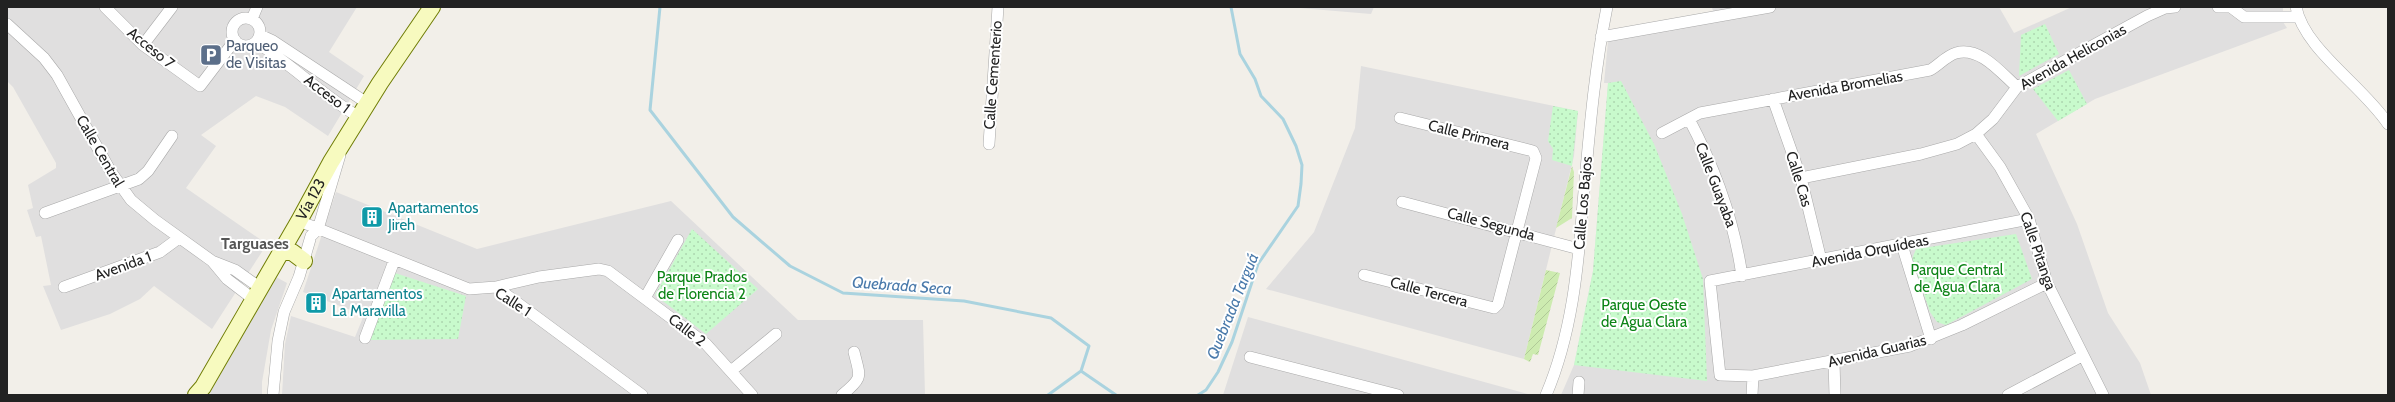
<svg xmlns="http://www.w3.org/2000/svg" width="2395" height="402" viewBox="0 0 2395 402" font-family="Cabin,sans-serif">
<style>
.residential{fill:#e0dfdf}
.park{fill:url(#park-dots)}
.garden{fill:url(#garden-furrows)}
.parking{fill:#e2e2e2}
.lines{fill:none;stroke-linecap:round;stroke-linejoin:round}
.stream{stroke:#aad3df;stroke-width:3}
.street-casing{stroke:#a9a9a9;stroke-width:12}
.secondary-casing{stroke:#707d05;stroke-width:18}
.street{stroke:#fff;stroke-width:11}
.secondary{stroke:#f7fabf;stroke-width:16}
.labels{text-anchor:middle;stroke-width:4;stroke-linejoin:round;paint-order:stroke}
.service-label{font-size:15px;fill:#4e5e75;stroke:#fff;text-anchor:start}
.street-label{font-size:15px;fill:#222;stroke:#fff}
.culture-label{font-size:15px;fill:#0d838f;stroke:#fff;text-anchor:start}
.park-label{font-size:15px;fill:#0c8416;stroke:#fff}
.neighbourhood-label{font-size:16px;font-weight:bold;fill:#555;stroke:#fff}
.water-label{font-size:16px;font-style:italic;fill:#4a7aab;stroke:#fff}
</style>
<defs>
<pattern id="park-dots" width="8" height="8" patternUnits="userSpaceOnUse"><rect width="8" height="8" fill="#c8facc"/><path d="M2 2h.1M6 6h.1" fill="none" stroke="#acd6af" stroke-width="1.8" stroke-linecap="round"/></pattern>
<pattern id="garden-furrows" width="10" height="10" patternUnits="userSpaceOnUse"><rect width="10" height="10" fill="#cdebb0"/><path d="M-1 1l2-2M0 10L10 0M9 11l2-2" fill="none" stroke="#b0c997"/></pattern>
</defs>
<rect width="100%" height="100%" fill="#f2efe9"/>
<path class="residential" d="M7,7H357L329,52L364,76L328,136L285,107L256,96L201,135L216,146L186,188L267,244L212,329L154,286L140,299L110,314L61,330L43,286L51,285L41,236L36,237L27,210L33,208L28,185L56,168V163L13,87L7,81Z
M1288,7H1374L1371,14Z
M1712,7H1999L2014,33L2072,7H2283V22L2287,28L2095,99L2036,134L2077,224L2108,313L2140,363L2151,395H1561L1574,365L1593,271L1608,83H1604L1609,31L1713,12Z
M1361,66L1578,111L1574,156L1524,359L1266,289L1314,232L1355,128Z
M336,192L477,249L671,201L798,320H923L925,395H282L285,344L291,316L355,337L364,315L303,292Z
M276,277L287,283L271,330L262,382V395H213L210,393Z
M1248,317L1531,395H1223Z"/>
<path class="park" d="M2045,24L2059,54L2019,76L2021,35Z
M2069,70L2087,104L2058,121L2033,89Z
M1621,81L1654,144L1682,214L1703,279L1707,381L1574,365L1593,271L1608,83Z
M1553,106L1578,111L1572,166L1552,160L1553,149L1548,141Z
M692,229L758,289L706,334L655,295Z
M2016,234L2032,279L1946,325L1937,322L1930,312L1912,259L1916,249Z
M395,273L466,296L458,339L369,340Z"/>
<path class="garden" d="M1572,166L1574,172L1572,218L1556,228Z
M1546,270L1560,273L1538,355L1533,354L1530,362L1524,359Z"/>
<path class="parking" d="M216,41L223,46L206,69L199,64Z"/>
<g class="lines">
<path class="stream" d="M660,7L650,110L733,217L790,266L843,293L964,301L1051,318L1089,346L1081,371L1048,395
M1081,371L1116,395
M1198,395L1206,390L1218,372L1232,342L1258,264L1298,206L1301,184L1302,165L1296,146L1283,119L1261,96L1255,79L1240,54L1231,7"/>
<g class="street-casing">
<path id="street" d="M105,7L143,45L200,86L235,40
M2218,7H2233
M2296,7C2304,49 2363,86 2388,124
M2232,8L2244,17H2298
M232 32a14 14 0 1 1 28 0a14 14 0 1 1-28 0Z
M252,19L257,7
M7,24L44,58L57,75L111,172L131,200L155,220L212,261L235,270L259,287
M260,35L273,41L367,103
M1601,37L1770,7
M256,42C292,65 322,95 359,117
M143,45L172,7
M1773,99L1801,178L1821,260
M1689,119C1716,170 1734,220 1742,276
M1662,133L1700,113L1930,70C1939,65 1946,56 1956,53C1980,46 2001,73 2017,87
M1976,134L2000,167L2029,219L2047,283L2103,395
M989,144L998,7
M1801,178L1921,154L1957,144L1976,134L1993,119L2017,87L2147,16L2165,8L2175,7
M1402,202L1579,249
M45,213L139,179L148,171L172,136
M2029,219L1710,281L1720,375L1753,376L1910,346L1962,325L2047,283
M299,221L469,289L496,287L539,277L599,269L608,271L706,344L752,395
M1902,245L1931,339
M212,261L227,279L253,299
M1364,275L1494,308L1498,304L1536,158L1533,151L1400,118
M64,287L160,252L179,238
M496,287L642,395
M645,298L678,240
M365,338L394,261
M1250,357L1398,395
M1834,362L1835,395
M731,371L776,334
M273,395L278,341L284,312L299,277L311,236L318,229L340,155
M842,395C864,377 860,377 854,352
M1546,395C1572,334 1578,268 1583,203C1589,137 1594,72 1607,7
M1578,395L1579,382
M1752,395L1753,376
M2008,395L2082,356"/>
</g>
<g class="secondary-casing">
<g id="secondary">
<path d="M281,252H292L304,261"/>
<path id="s1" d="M196,395L203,387L299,221L331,162L380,83L432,7"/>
</g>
</g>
<use href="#street" class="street"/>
<use href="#secondary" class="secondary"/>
</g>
<defs>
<g id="parking-square" transform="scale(1.15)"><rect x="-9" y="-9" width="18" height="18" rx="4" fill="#5c6f8a" stroke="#fff"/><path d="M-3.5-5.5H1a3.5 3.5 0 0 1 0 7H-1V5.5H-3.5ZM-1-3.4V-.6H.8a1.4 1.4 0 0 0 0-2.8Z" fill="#fff"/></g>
<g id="building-square" transform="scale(1.15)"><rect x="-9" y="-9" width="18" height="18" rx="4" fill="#0f9aa8" stroke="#fff"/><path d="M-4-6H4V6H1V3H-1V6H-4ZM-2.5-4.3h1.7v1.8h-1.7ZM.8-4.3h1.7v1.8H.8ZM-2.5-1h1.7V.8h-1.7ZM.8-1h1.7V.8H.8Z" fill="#fff"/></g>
</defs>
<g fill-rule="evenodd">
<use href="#parking-square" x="211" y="55"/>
<use href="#building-square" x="372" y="217"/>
<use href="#building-square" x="316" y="303"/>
</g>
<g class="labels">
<g class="service-label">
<text x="226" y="51">Parqueo<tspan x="226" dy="17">de Visitas</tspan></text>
</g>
<g class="street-label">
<text transform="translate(151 48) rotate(39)" y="5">Acceso 7</text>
<text transform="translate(2073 57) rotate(-29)" y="5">Avenida Heliconias</text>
<text transform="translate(993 75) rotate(-86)" y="5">Calle Cementerio</text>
<text transform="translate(1845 86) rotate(-10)" y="5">Avenida Bromelias</text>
<text transform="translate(327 94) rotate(37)" y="5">Acceso 1</text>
<text transform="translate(1469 135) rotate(14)" y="5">Calle Primera</text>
<text transform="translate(100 151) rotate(60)" y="5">Calle Central</text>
<text transform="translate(1799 179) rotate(73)" y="5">Calle Cas</text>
<text transform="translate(1716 185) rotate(69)" y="5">Calle Guayaba</text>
<text dy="5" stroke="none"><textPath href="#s1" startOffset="227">Vía 123</textPath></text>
<text transform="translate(1583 203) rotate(-85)" y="5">Calle Los Bajos</text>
<text transform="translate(1491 224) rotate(15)" y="5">Calle Segunda</text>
<text transform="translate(1870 251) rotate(-11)" y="5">Avenida Orquídeas</text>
<text transform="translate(2038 251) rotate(71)" y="5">Calle Pitanga</text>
<text transform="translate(123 266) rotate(-20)" y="5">Avenida 1</text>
<text transform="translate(1429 292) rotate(15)" y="5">Calle Tercera</text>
<text transform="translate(513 302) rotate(33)" y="5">Calle 1</text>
<text transform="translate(687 330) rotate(38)" y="5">Calle 2</text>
<text transform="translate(1877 351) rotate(-13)" y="5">Avenida Guarias</text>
</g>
<g class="culture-label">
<text x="388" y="213">Apartamentos<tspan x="388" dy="17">Jireh</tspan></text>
<text x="332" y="299">Apartamentos<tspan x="332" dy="17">La Maravilla</tspan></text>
</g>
<g class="park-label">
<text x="1957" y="275">Parque Central<tspan x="1957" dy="17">de Agua Clara</tspan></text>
<text x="702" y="282">Parque Prados<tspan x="702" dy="17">de Florencia 2</tspan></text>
<text x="1644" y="310">Parque Oeste<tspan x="1644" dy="17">de Agua Clara</tspan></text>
</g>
<g class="neighbourhood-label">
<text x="255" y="249">Targuases</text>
</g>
<g class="water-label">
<text transform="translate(902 285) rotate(4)" y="6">Quebrada Seca</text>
<text transform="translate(1232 306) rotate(-68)" y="6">Quebrada Targuá</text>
</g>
</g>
<rect width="2395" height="402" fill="none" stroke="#222222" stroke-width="16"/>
</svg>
